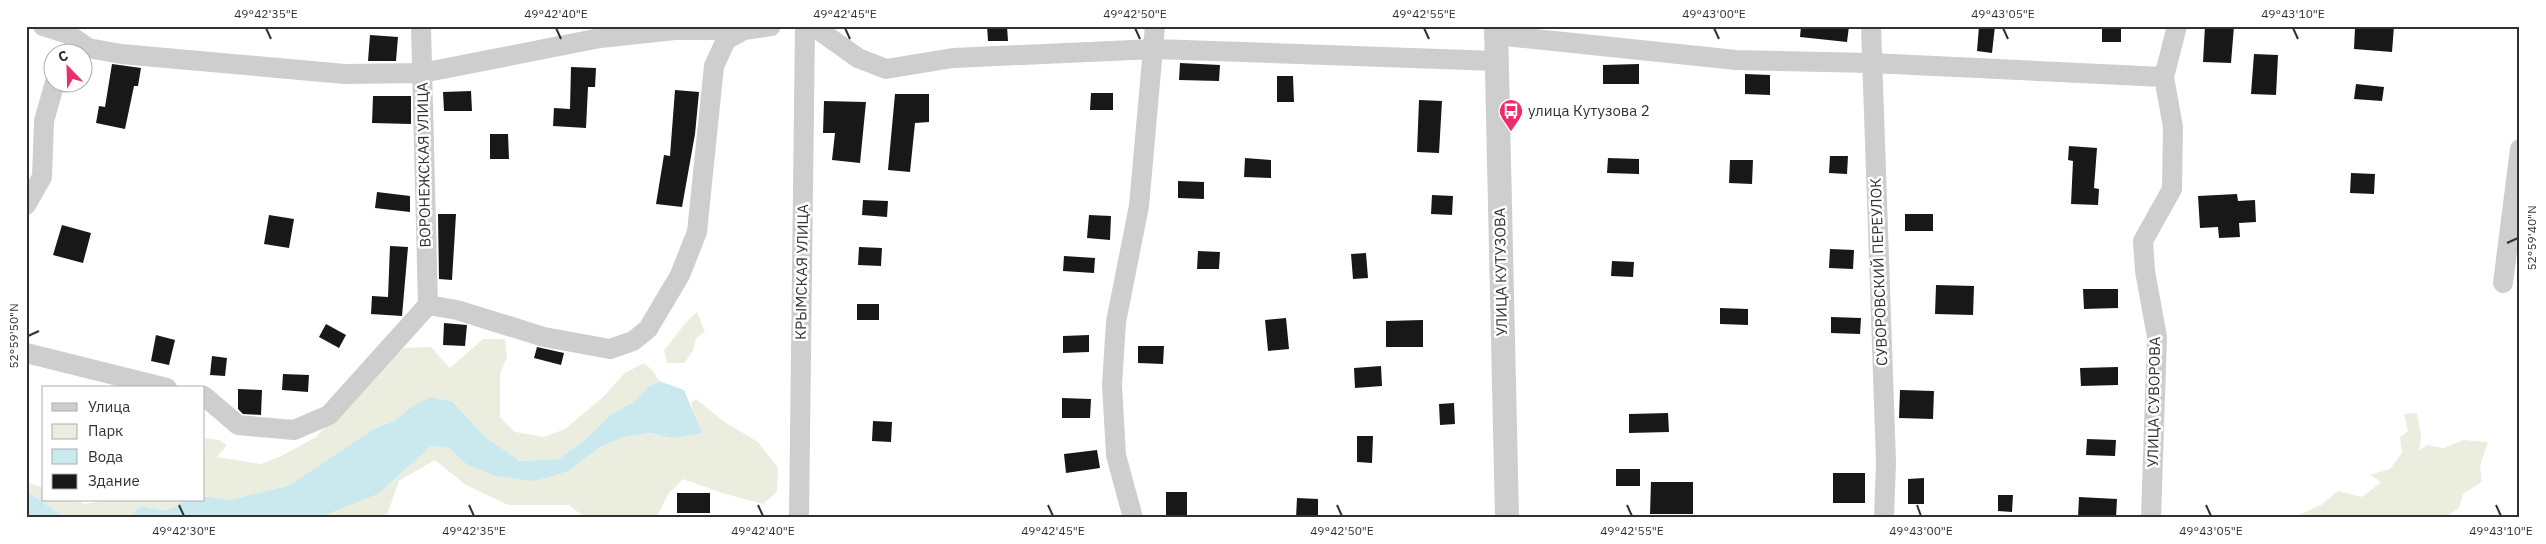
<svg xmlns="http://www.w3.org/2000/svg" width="2546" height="544" viewBox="0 0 2546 544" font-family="'IBM Plex Sans',sans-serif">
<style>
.green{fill:#ebeedf}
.water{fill:#cae9ef}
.building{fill:#181818}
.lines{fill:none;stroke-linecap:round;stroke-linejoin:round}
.minor{stroke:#cecece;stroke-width:20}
.tertiary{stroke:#cecece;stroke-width:24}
.ticks{fill:none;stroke:#313131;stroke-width:2}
.labels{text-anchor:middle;stroke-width:5;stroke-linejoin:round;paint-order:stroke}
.poi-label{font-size:15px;fill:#313131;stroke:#fff;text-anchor:start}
.street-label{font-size:15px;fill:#313131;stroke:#fff}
.neatline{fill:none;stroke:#313131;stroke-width:2}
.ticks-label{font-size:12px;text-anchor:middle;fill:#313131}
</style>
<rect width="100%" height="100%" fill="#fff"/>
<path class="green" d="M697,312L705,332L696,338L693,351L684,363H667L664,350C676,337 684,322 697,312Z
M483,339H505L507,358L500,373V417L515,432L544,437L565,429L602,398L625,373L644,363L653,371L659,381L647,388L632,403L610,415L588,437L559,459L520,461L484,436L453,402L404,413L392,422L375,428L288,486L228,500L204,496L205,438L219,440L227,445L217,457L261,464L283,455L316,437L367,382L404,348L431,347L450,368Z
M696,399L726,423L758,442L778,468L777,492L763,504L722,493L683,479L669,493L656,518H586L569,505H508L466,485L435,460L399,481L386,518H318L378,494L431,446L449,448L466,464L569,471L600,447L624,437L650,433L672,438L701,432L696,423L691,403Z
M2417,413L2421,435L2419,451L2427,445L2444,448L2463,440L2488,442L2480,466L2482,482L2463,494L2459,508L2444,518H2292L2321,505L2338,491L2362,497L2381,482L2370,475L2390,469L2402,453L2400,437L2408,431L2404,414Z
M26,482L44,488V500H76L85,504L105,500H185C171,513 159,511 142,506L127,518H66L26,491Z"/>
<path class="water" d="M659,381L684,390L702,433L672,438L650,433L624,437L600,447L569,471L534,481L495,476L466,464L449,448L431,446L378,494L318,518H127L142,506C159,511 171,513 185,500H204V496L228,500L288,486L375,428L392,422L417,403L432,397L453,402L484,436L520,461L559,459L588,437L610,415L632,403L647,388Z
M26,491L66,518H26Z"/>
<path class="building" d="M987,26H1007L1008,41H988Z
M1801,26H1849L1847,42L1800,37Z
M1979,26H1995L1992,53L1977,51Z
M2102,26H2121V42H2102Z
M2205,26H2234L2231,63L2203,62Z
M2375,26H2394L2392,52L2354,49L2355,28L2375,29Z
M370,35L398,37L396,61H368Z
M2254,54L2278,55L2276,95L2251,94Z
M1180,63L1220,65L1219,81L1179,80Z
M112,64L141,68L138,86H134L125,129L96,123L99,106L105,107Z
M1639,64V84H1603V65Z
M571,67L596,68L595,87H588L586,128L553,126L554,108L570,109Z
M1745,74L1770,75V95L1745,94Z
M1277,76H1293L1294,102H1277Z
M2356,84L2384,87L2382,101L2354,99Z
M675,90L699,92L695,134L682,207L656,204L664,155L670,156Z
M471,91L472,111H444L443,92Z
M1091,93H1113V110H1090Z
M895,94H929V122L915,123L910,172L888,170Z
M373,96H411V124L372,123Z
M1419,100L1442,101L1439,153L1417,152Z
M824,101L866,102L860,163L832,160L835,133H823Z
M490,134H508L509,159H490Z
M2069,146L2097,148L2094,188L2099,189L2098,205L2071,204L2073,161L2068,160Z
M1830,156H1848L1847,174L1829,173Z
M1245,158L1271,160V178L1244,177Z
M1608,158L1639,159V174L1607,173Z
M1730,160H1753L1752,184L1729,183Z
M2351,173L2375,174L2374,194L2350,193Z
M1178,181L1204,182V199L1178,198Z
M377,192L410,196V212L375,208Z
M2237,194L2238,201L2255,200L2256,222L2239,223L2240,237L2219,238L2218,227L2200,228L2198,196Z
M1432,195L1453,196L1452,215L1431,214Z
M863,200L888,201L887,217L862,215Z
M438,214H456L452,280L439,279Z
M1905,214H1933V231H1905Z
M269,215L294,219L289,248L264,244Z
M1089,215L1111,216L1110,240L1087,238Z
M62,225L91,233L83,263L53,255Z
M390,246L408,247L402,316L371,314L372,296L388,297Z
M859,247L882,248L881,266L858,265Z
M1830,249L1854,250L1853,269L1829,268Z
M1198,251L1220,252L1219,269H1197Z
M1366,253L1368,278L1353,279L1351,254Z
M1064,256L1095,258L1094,273L1063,271Z
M1612,261L1634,262L1633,277L1611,276Z
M1936,285L1974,286L1973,315L1935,314Z
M2083,289H2118V308L2084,309Z
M857,304H879V320H857Z
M1720,308L1748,309V325L1720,324Z
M1831,317L1861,318L1860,334L1831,333Z
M1286,318L1289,349L1268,351L1265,320Z
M1423,320V347H1386V321Z
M444,323L467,325L465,346L443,345Z
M326,324L346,335L339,348L319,337Z
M156,335L175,340L169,365L151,361Z
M1089,335V352L1063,353V336Z
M1138,346H1164L1163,364L1138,363Z
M537,347L564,353L561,365L534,358Z
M212,356L227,358L225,376L210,375Z
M1381,366L1382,386L1355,388L1354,368Z
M2118,367V385L2081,386L2080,368Z
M283,374L309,375L308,392L282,390Z
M238,389L262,390L261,415L243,414L238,409Z
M1900,390L1934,391L1933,419L1899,418Z
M1062,398L1091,399L1090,418H1062Z
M1454,403L1455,424L1440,425L1439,404Z
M1668,413L1669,432L1629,433V414Z
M873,421L892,422L891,442L872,441Z
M1357,436H1373L1372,463L1357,462Z
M2087,439L2116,440L2115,456L2086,455Z
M1097,450L1100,468L1066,473L1064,454Z
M1616,469H1640V486H1616Z
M1833,473H1865V503H1833Z
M1924,478V504H1908V479Z
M1651,482H1693V514H1650Z
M1166,492H1187V518H1166Z
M677,493H710V513H677Z
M1998,495H2013L2012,512L1998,511Z
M2079,497L2117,499L2116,518H2078Z
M1297,498L1318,499V518H1296Z"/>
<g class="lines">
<path class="minor" d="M43,26L68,34L88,48L121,54L345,74L422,73L600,38L675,30H744L771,26
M421,26L428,305
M813,26L858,58L886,69L953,58L1155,49L1496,61
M1871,26L1886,462L1884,518
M1496,35L1736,60L1872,63L2164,77
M26,205L42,177L44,121L55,82
M2503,283L2520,149
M26,353L167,388
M204,396L238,425L294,430L329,415L428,305L457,310L544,337L610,349L633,341L648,329L680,275L697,232L714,66L726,40L744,30
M799,518L805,26
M1133,518L1116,455L1112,385L1116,322L1139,206L1155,26
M2151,518L2157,337L2145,271L2143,241L2172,189L2173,127L2164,77L2177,26"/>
<path class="tertiary" d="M1496,26L1507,518"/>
</g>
<path class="ticks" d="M266,28L271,39M556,28L561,39M845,28L850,39M1135,28L1140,39M1424,28L1429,39M1714,28L1719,39M2003,28L2008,39M2293,28L2298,39M2507,243L2518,238M28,336L39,331M179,505L184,516M469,505L474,516M758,505L763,516M1048,505L1053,516M1337,505L1342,516M1627,505L1632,516M1917,505L1921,516M2206,505L2211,516M2496,505L2501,516"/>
<defs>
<g id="bus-pin" transform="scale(1.25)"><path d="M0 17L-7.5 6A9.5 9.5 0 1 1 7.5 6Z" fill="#ef2c6a" stroke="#fff"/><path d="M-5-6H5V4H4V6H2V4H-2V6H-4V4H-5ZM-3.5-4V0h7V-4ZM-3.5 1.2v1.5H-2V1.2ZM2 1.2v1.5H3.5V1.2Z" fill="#fff"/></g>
</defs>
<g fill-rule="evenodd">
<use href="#bus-pin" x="1511" y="111"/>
</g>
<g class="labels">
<g class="poi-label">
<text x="1528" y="116">улица Кутузова 2</text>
</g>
<g class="street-label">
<text transform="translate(424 165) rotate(-91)" y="5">ВОРОНЕЖСКАЯ УЛИЦА</text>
<text transform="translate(802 272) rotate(-89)" y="5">КРЫМСКАЯ УЛИЦА</text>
<text transform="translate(1501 272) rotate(-91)" y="5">УЛИЦА КУТУЗОВА</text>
<text transform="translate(1879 272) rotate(-92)" y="5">СУВОРОВСКИЙ ПЕРЕУЛОК</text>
<text transform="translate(2154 402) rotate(-89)" y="5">УЛИЦА СУВОРОВА</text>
</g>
</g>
<rect width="2546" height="544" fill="none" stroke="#ffffff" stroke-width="55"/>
<rect x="42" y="386" width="162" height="115" fill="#ffffff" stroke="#adadad"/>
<rect x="52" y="403" width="25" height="8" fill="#cecece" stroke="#adadad"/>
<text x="88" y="412" font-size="15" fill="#313131">Улица</text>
<rect x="52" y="424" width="25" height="15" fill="#ebeedf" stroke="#adadad"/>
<text x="88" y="436" font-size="15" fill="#313131">Парк</text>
<rect x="52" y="449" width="25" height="15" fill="#cae9ef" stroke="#adadad"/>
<text x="88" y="462" font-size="15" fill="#313131">Вода</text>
<rect x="52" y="474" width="25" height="15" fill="#181818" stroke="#adadad"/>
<text x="88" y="486" font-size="15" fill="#313131">Здание</text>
<g transform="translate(68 68) rotate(337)"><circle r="24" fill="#ffffff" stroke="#adadad"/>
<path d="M0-4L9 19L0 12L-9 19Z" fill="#ef2c6a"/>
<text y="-8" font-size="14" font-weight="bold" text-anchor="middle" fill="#313131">С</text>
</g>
<rect x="28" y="28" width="2490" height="488" class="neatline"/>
<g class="ticks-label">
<text x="266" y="18">49°42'35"E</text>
<text x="556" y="18">49°42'40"E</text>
<text x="845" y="18">49°42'45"E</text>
<text x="1135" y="18">49°42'50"E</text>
<text x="1424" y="18">49°42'55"E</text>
<text x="1714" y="18">49°43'00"E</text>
<text x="2003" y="18">49°43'05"E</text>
<text x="2293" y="18">49°43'10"E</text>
<text transform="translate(2532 238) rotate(-90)" y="4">52°59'40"N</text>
<text transform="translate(14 336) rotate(-90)" y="4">52°59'50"N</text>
<text x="184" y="535">49°42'30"E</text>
<text x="474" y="535">49°42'35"E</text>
<text x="763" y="535">49°42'40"E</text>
<text x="1053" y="535">49°42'45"E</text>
<text x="1342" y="535">49°42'50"E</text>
<text x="1632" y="535">49°42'55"E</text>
<text x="1921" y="535">49°43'00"E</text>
<text x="2211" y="535">49°43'05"E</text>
<text x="2501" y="535">49°43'10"E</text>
</g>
</svg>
